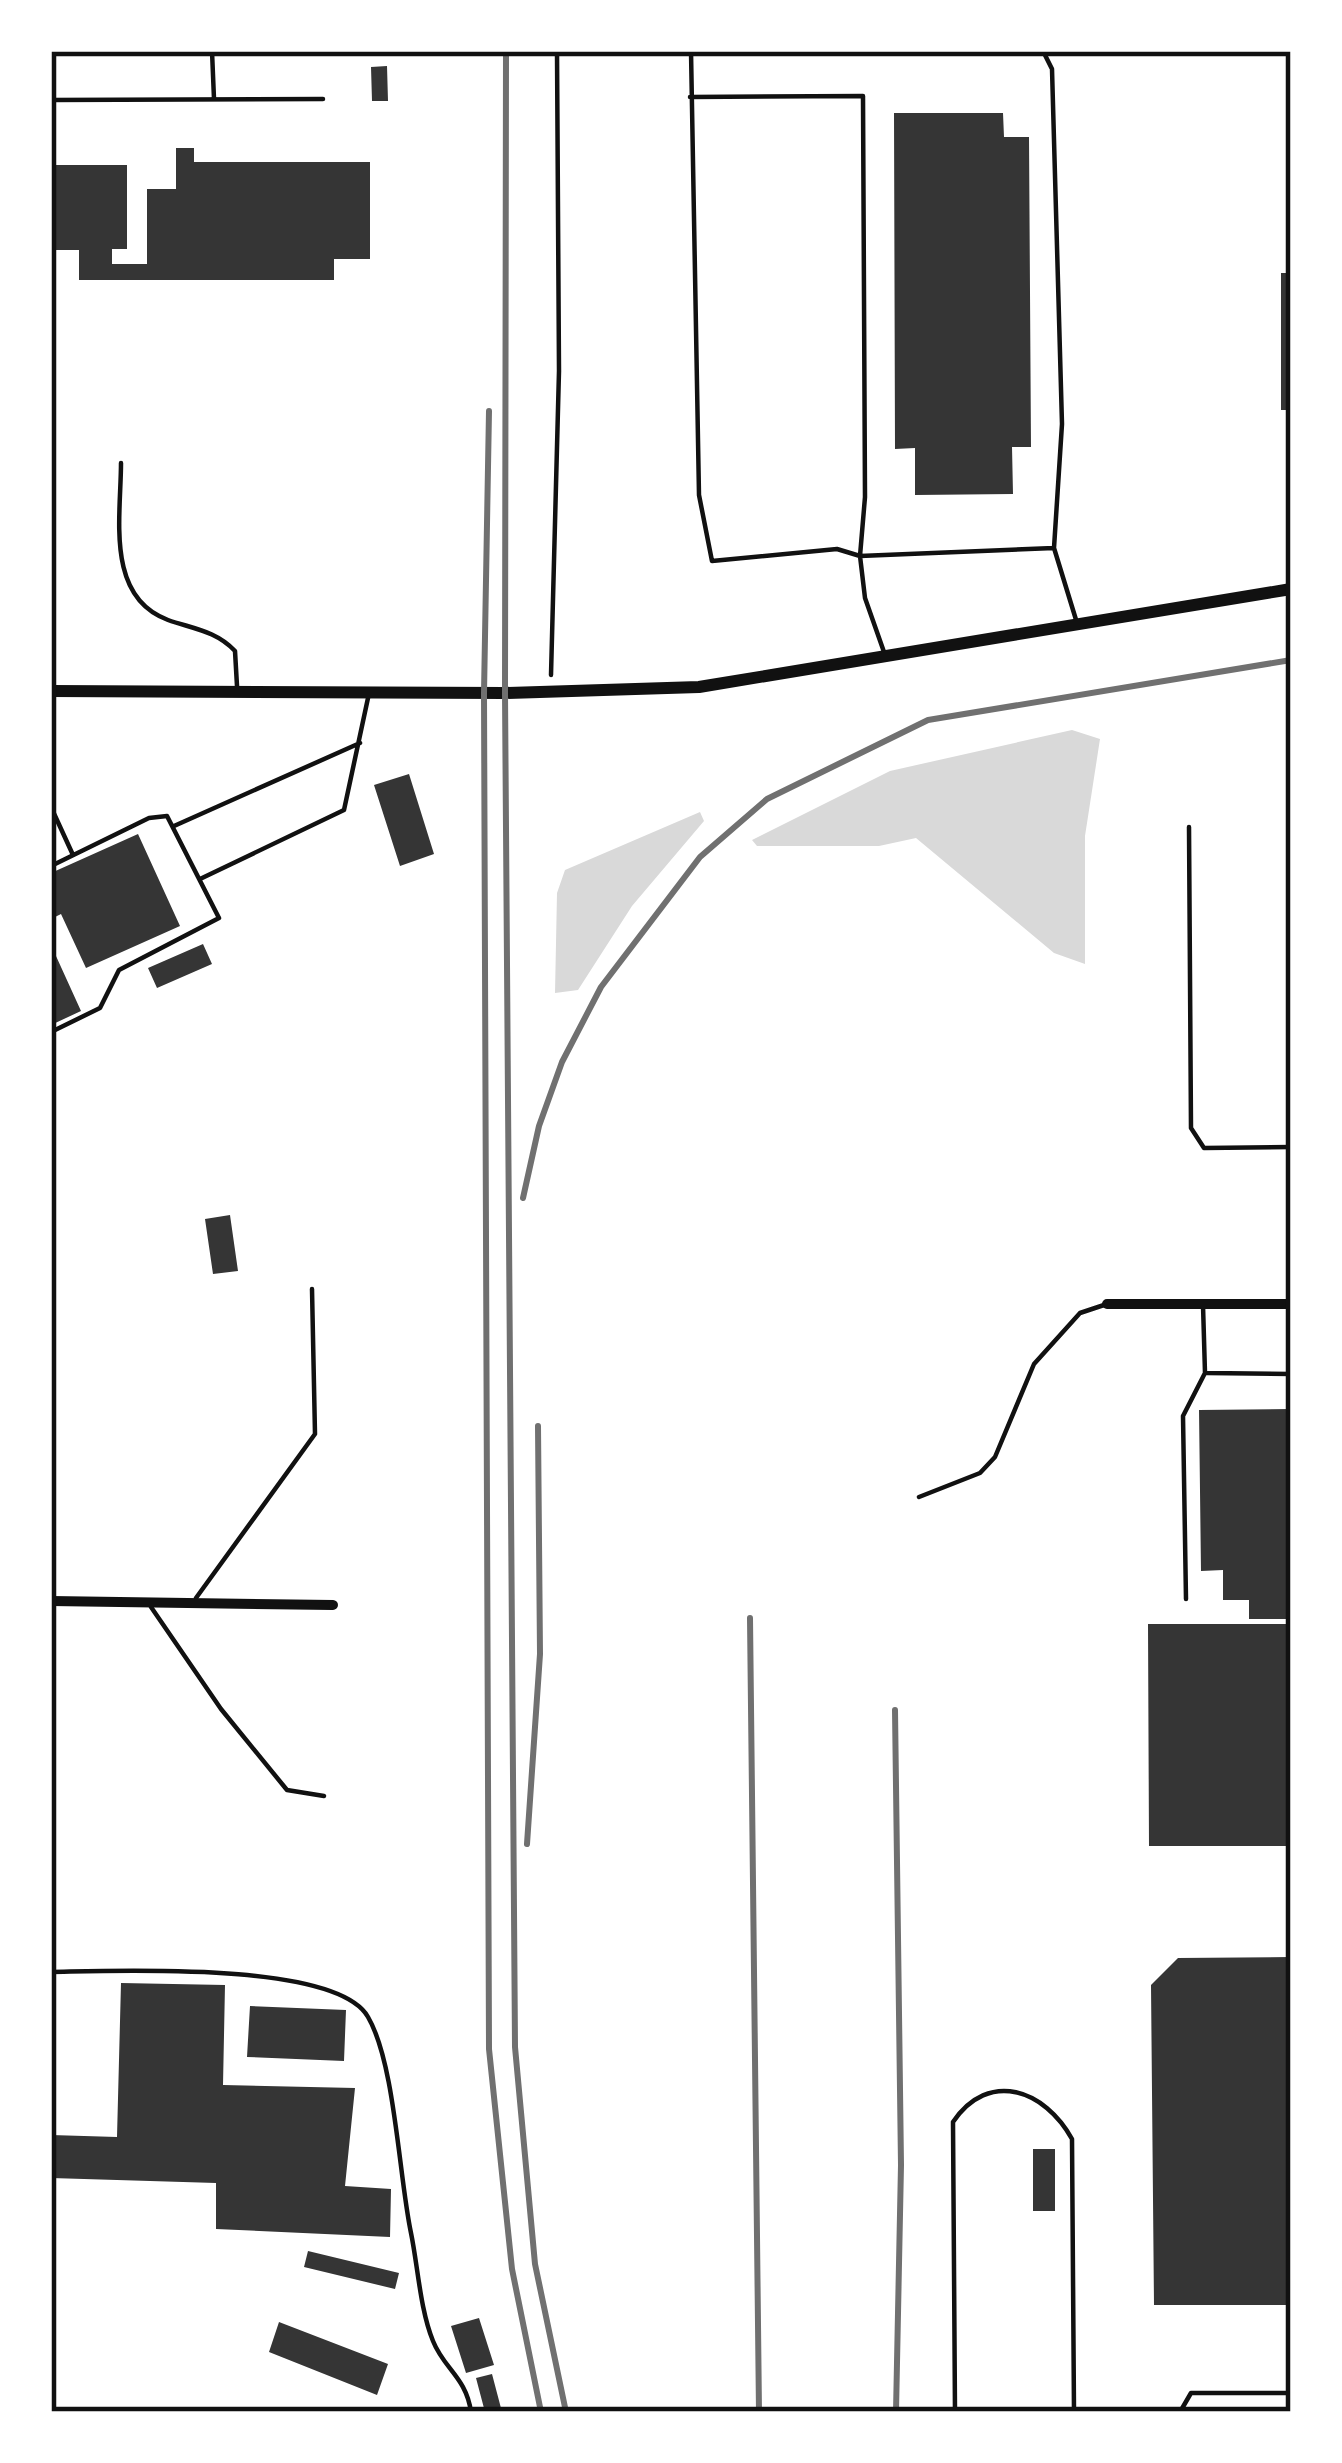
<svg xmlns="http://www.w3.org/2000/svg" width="1342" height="2463" viewBox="0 0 1342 2463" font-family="Arial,sans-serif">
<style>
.water{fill:#d9d9d9}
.building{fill:#353535}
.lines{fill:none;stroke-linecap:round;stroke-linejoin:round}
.path{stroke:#111;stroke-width:4.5}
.service{stroke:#111;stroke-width:4.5}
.minor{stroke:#111;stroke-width:10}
.tertiary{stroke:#111;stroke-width:12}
.rail{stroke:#707070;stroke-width:6}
.neatline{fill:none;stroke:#111;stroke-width:4.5}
</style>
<rect width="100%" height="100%" fill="#fff"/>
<path class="water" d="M1072,730L1100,739L1085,836V964L1054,953L916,838L879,846H757L752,840L890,771Z
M700,812L704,821L632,906L578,990L555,993L557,893L565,870Z"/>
<path class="building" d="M387,66L388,101H372L371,67Z
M894,113H1003L1004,137H1029L1031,447H1012L1013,494L915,495V448L895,449Z
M176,148H194V162H370V259H334V280H79V250H51V165H127V249H112V264H147V189H176Z
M1281,273H1291V410H1281Z
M409,774L434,854L400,866L374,785Z
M138,834L180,926L86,968L61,914L51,919L55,906L51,873Z
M203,944L212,964L157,988L148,968Z
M51,945L81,1011L51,1025Z
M230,1215L238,1271L213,1274L205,1219Z
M1291,1409V1619H1249V1600H1223V1570L1201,1571L1199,1410Z
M1148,1624H1291L1286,1846H1149Z
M1291,1957V2305H1154L1151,1985L1178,1958Z
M121,1983L225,1985L223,2085L355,2088L345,2186L391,2189L390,2237L216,2229V2183L51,2178V2135L117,2137Z
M250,2006L346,2010L344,2061L247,2057Z
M1033,2149H1055V2211H1033Z
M308,2251L399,2273L395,2289L304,2267Z
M479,2318L494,2365L466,2373L451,2326Z
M279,2322L388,2364L377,2395L269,2352Z
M492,2374L502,2412H485L476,2378Z"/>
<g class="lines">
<path class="path" d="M551,675L559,371L557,51"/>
<path class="service" d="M212,51L214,99
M691,51L699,495L712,561L837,549L860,556L865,598L884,652
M1043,51L1052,69L1062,424L1054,548L1077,623
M690,97L863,96L865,497L860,556L1054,548
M51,100L323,99
M121,463C121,516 105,597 168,620C194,629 216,631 235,651L237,686
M51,807L73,855
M174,826L360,743
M1189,827L1191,1128L1204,1148L1291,1147
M51,866L149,818L167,816L219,918L119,970L100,1008L51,1032
M200,879L344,810L368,698
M1207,1373L1291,1374
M919,1497L980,1473L995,1457L1034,1364L1080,1313L1107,1304
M196,1598L315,1434L312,1289
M1186,1599L1183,1416L1205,1373L1203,1305
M151,1607L221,1709L287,1790L324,1796
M51,1972C116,1971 336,1961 368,2017C395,2063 399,2177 411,2233C418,2267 420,2309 433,2341C444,2369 466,2377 471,2412
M955,2412L953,2122C989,2069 1045,2090 1072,2139L1074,2412
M1180,2412L1191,2393H1291"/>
<path class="minor" d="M1107,1304H1291
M51,1601L333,1605"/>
<path class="tertiary" d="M51,691L505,693L699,687L1291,589"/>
<path class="rail" d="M506,51L505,693L515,2047L535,2264L566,2412
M489,411L484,693L489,2049L512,2269L541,2412
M523,1198L539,1126L562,1062L601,987L700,857L767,799L928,720L1291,660
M750,1618L759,2412
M895,1710L901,2165L896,2412
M527,1844L540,1654L538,1426"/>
</g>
<rect width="1342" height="2463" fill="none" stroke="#ffffff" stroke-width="108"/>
<rect x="54" y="54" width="1234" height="2355" class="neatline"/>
</svg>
